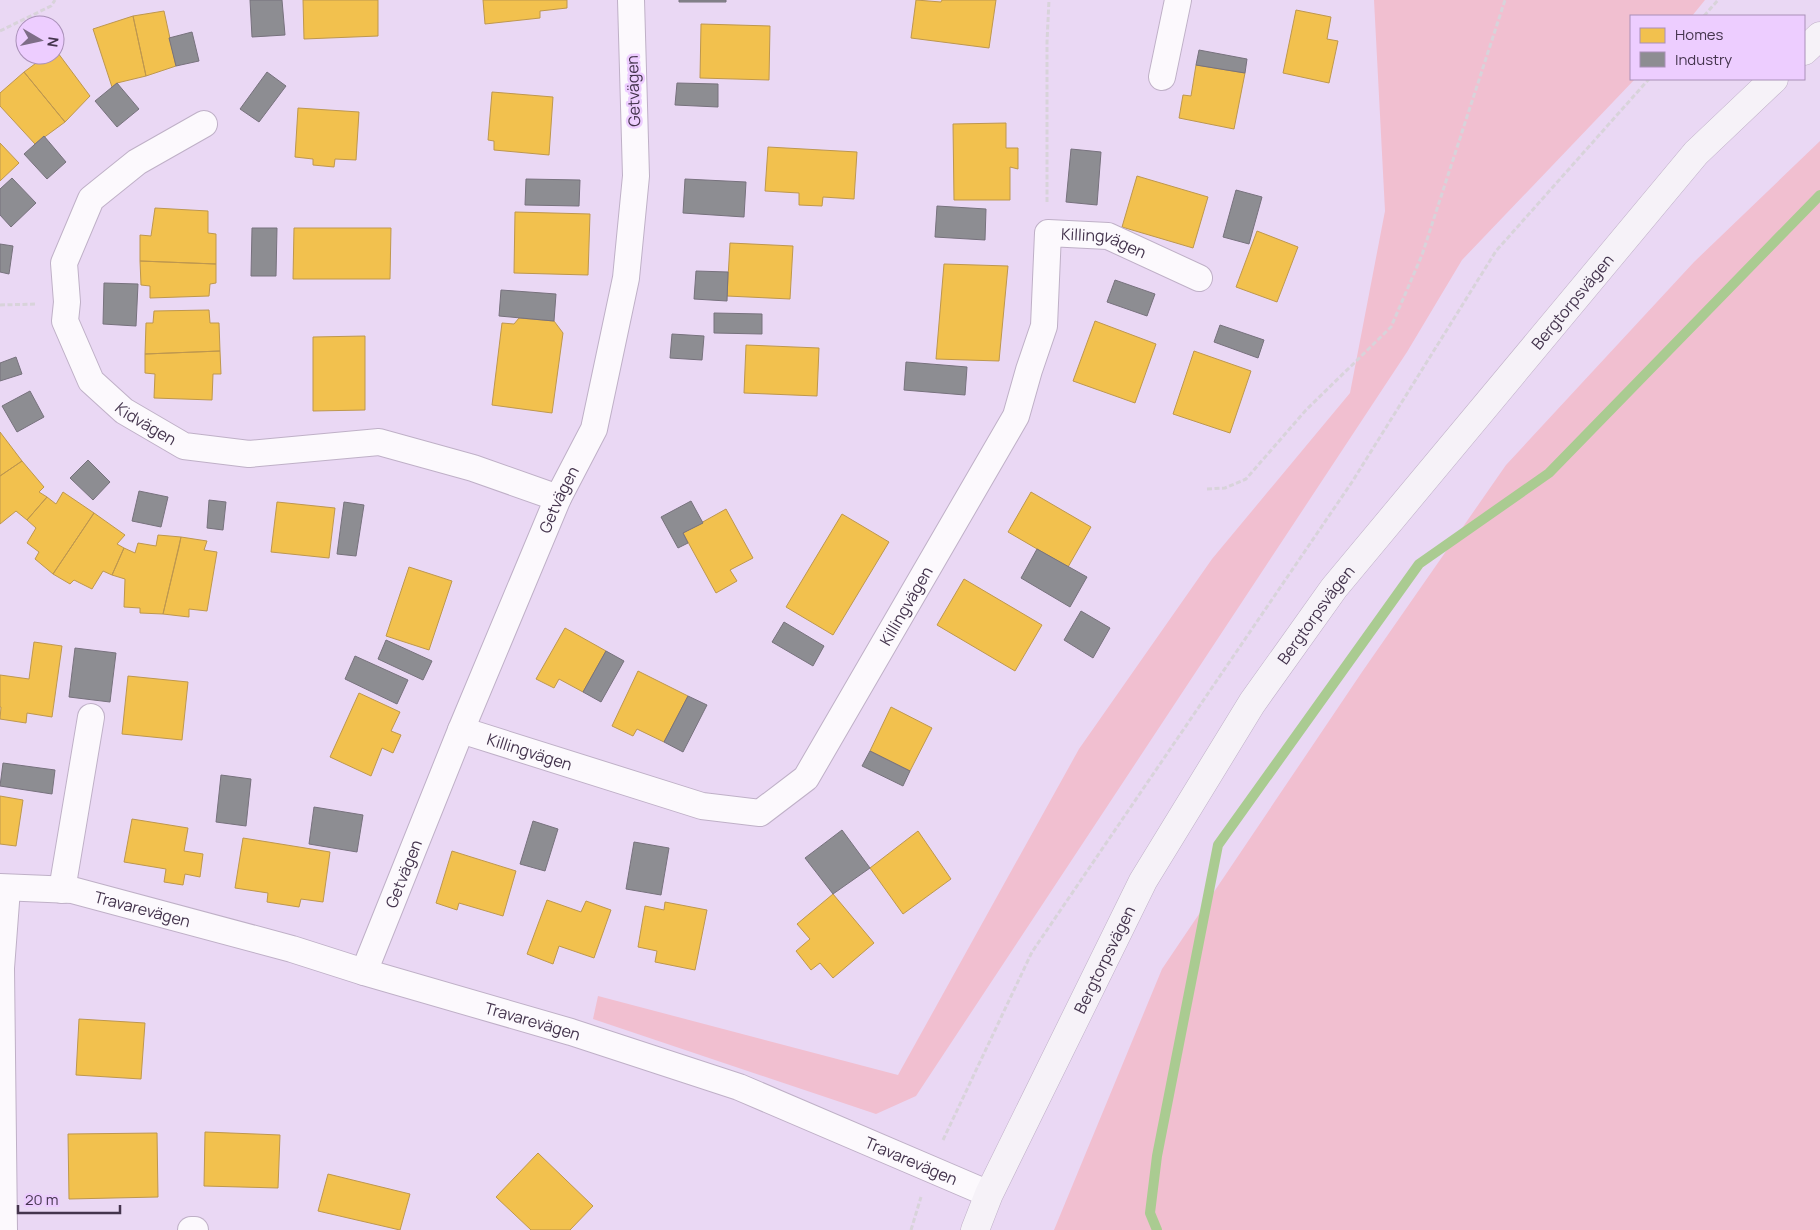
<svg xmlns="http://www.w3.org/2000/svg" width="1820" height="1230" viewBox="0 0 1820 1230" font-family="Manrope,sans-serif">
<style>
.green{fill:#f1bfd0}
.homes{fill:#f2c14e;stroke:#be974e}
.industry{fill:#8d8d92;stroke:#77727d}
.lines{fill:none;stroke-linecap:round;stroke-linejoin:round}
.stream{stroke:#aacb91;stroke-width:10}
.minor-casing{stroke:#bfb0c7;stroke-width:28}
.secondary-casing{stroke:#bfb0c7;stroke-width:29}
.path{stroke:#d8d3da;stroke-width:3;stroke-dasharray:5 2.5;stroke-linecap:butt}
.minor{stroke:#fcf9fd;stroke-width:26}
.secondary{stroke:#f6f2f8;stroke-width:28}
.labels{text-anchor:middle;stroke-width:5;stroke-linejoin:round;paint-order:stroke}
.street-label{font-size:16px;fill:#44344d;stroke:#edcdff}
</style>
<rect width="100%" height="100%" fill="#ead8f4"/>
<path class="green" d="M1374,0H1705L1692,16H1631V79H1635L1462,260L1407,352L916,1096L876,1114L593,1019L598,996L898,1075L1079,749L1212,559L1350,393L1385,211Z
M1820,141V1230H1054L1162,969L1362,672L1506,465L1694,262Z"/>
<path class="homes" d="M303,0H378V36L304,39Z
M483,0H567V8L540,11V18L485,24Z
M916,0L941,2L942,0H996L989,48L911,38Z
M1296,10L1331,17L1327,39L1338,41L1329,83L1283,73Z
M164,11L176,66L146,76L133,16Z
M133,16L146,76L117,83L112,87L93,29Z
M701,24L770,26L769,80L700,78Z
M55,49L90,96L65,122L24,72L47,55H55Z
M1196,65L1245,73L1234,129L1179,118L1183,95L1191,96Z
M24,72L65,122L35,144L0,106V93Z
M492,92L553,97L549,155L494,150V141L488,140Z
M298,108L359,112L356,160L335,159L334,167L313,165V159L295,157Z
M1006,123V148H1018V169L1010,167V200H954L953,124Z
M0,143L19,163L0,181Z
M768,147L857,152L854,199L823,197L822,206L799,205V193L765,191Z
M1137,176L1208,197L1193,248L1122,227Z
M155,208L208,211V233L216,234V264L140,261V235L151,236Z
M515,212L590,214L588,275L514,273Z
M294,228H391L390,279H293Z
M1257,231L1298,247L1277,302L1236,287Z
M730,243L793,246L790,299L727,296Z
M140,261L216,264V283L210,284L209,296L150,298V286L141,285Z
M944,264L1008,266L999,361L936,359Z
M209,310L210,323H219L220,351L145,354L146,323H153L154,311Z
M519,318L554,321L563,333L552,413L492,405L502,323L514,324Z
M1095,321L1156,344L1135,403L1073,381Z
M365,336V410L313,411V337Z
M746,345L819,348L817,396L744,393Z
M220,351L221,374H213L212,400L154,398L155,374L145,373V354Z
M1194,351L1251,371L1230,433L1173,414Z
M0,432L22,461L0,476Z
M22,461L44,487L39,492L47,497L27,520L16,511L0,524V476Z
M63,492L94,513L53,574L35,559L39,552L27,543L36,528L27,520L47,497L56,504Z
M1031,492L1091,527L1068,567L1008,532Z
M277,502L335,508L329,558L271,552Z
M726,509L753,558L730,570L737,581L716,593L683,533Z
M94,513L125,535L117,544L124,548L112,575L103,571L92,589L74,580L70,584L53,574Z
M842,514L889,542L833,635L786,607Z
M158,535L181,537L179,547L163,614L140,613V608L124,607L125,579L112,575L124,548L135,553L138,543L156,546Z
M181,537L207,541L204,550L217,552L207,611L189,609V617L163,614Z
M409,567L452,581L429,650L386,636Z
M964,579L1042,625L1015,671L937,625Z
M565,628L606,651L583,692L559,679L554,688L536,679Z
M34,642L62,646L52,717L27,713L26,723L0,719L1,707H0V675L29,679Z
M638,671L688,696L664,742L637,729L633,736L612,726Z
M128,676L188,682L182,740L122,734Z
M359,693L400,712L391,731L401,735L393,753L382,748L371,776L330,757Z
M891,707L932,728L910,771L870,751Z
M0,796L23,800L16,846L0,844Z
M132,819L188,828L184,851L203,854L200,877L185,874L183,885L164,882L166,869L124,862Z
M918,831L951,879L903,914L870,868Z
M243,838L330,852L323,902L301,899L299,907L267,902L268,893L235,888Z
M452,851L516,871L503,916L459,903L457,910L436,903Z
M833,894L874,943L833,978L820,963L811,970L796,951L810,939L797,924Z
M547,900L581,912L586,901L611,910L594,958L559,946L553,964L527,954Z
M665,902L707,910L695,970L655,962L657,951L638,947L645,906L664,910Z
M79,1019L145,1023L141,1079L76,1075Z
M205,1132L280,1135L278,1188L204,1186Z
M157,1133L158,1197L69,1199L68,1134Z
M538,1153L593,1206L570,1230H531L496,1197Z
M328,1174L410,1194L400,1230L318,1211Z"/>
<path class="industry" d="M250,0H282L285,35L252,37Z
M679,0H726V2H679Z
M192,32L199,61L176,66L169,38Z
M1199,50L1247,59L1245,73L1196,65Z
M267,72L286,86L259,122L240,109Z
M117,83L139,109L117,127L95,101Z
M677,83L718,84V107L675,105Z
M44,136L66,162L47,179L24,154Z
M1071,149L1101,152L1097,205L1066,202Z
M12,178L36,203L11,227L0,215V189Z
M526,179L580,180L579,206L525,205Z
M685,179L746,182L744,217L683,213Z
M1236,190L1262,197L1249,244L1223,237Z
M937,206L986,209L985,240L935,237Z
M252,228H277L276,276H251Z
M0,244L13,246L9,274L0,272Z
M696,271L728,272L727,301L694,299Z
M1115,280L1155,294L1147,316L1107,302Z
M104,283L138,284L136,326L103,324Z
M501,290L556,294L554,321L499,316Z
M714,313L762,314V334L714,333Z
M1220,325L1264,340L1258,358L1214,342Z
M672,334L704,336L702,360L670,358Z
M16,357L22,374L0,381V363Z
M906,362L967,367L965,395L904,390Z
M30,391L44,417L17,432L2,406Z
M88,460L110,482L93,500L70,478Z
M139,491L168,497L161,527L132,521Z
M209,500L226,502L223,530L207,528Z
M691,501L703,523L683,533L688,543L678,548L661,517Z
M344,502L364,505L356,556L337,554Z
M1037,549L1087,577L1070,607L1021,578Z
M1081,611L1110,628L1093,658L1064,640Z
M784,622L824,646L813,666L772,642Z
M386,640L432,661L423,680L378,659Z
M75,648L116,653L110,702L69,697Z
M606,651L624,661L601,702L583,692Z
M355,656L408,680L397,704L345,679Z
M688,696L707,705L683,752L664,742Z
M870,751L910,771L903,786L862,766Z
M3,763L55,770L52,794L0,786Z
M221,775L251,779L246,826L216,822Z
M314,807L363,815L357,852L309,844Z
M533,821L558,829L545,871L520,864Z
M842,830L870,868L833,894L805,858Z
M634,842L669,848L661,895L626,889Z"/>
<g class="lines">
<path class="stream" d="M1157,1230L1150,1213L1157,1156L1218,845L1419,564L1549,473L1820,195"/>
<g class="minor-casing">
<g id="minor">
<path d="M1162,77L1178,0"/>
<path id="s1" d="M204,124L137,162L91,199L64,263L67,302L65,321L91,381L124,411L184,446L249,454L379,442L473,468L558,498"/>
<path id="s2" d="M461,730L702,806L760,813L806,778L1016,416L1029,370L1044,326L1048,233L1108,236L1199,278"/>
<path id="s3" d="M0,887L72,890L292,949L364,972L571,1032L739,1087L989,1194"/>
<path d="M62,890L91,717"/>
<path id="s4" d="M364,972L461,730L558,498L594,429L626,278L636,176L631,0"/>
<path d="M4,1230L1,968L7,889"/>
<path d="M191,1230H195"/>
</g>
</g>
<g class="secondary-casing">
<g id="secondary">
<path d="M1804,51L1820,36"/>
<path id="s5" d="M975,1230L989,1194L1143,881L1252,703L1334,588L1696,153L1774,79"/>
</g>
</g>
<path class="path" d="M1704,16L1718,0
M0,31L51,6L55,0
M1047,202V42L1049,0
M0,305L37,304
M1207,489L1225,488L1246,479L1306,410L1391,327L1422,255L1505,0
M943,1140L1032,952L1352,482L1496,251L1649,79
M911,1230L921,1197"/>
<use href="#minor" class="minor"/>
<use href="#secondary" class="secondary"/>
</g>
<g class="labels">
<g class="street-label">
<text transform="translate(633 91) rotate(-92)" y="6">Getvägen</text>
<text dy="6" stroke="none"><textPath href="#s2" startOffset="1032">Killingvägen</textPath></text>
<text dy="6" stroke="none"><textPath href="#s5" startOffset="1110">Bergtorpsvägen</textPath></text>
<text dy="6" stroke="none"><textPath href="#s1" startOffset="399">Kidvägen</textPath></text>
<text dy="6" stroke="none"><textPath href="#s4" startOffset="511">Getvägen</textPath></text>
<text dy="6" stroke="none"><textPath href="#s2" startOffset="568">Killingvägen</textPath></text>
<text dy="6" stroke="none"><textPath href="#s5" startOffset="705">Bergtorpsvägen</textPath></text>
<text dy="6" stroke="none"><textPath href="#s2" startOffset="72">Killingvägen</textPath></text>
<text dy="6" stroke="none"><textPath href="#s4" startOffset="106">Getvägen</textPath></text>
<text dy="6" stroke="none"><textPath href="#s3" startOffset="145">Travarevägen</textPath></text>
<text dy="6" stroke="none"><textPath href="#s5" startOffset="300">Bergtorpsvägen</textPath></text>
<text dy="6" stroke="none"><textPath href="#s3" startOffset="551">Travarevägen</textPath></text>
<text dy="6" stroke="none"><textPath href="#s3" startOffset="955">Travarevägen</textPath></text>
</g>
</g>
<rect x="1630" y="15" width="175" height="65" fill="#edcdff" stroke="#a990b8"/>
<rect x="1640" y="28" width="25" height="15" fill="#f2c14e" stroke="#a990b8"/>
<text x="1675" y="40" font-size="15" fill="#44344d">Homes</text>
<rect x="1640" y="52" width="25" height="15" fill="#8d8d92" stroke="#a990b8"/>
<text x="1675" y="65" font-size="15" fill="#44344d">Industry</text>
<g transform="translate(40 40) rotate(99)"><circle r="24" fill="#edcdff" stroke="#a990b8"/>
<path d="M0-4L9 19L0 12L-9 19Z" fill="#7e6d87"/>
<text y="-8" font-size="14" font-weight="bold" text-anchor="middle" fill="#44344d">N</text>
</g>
<path d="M18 1205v8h102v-8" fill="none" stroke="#44344d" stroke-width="2.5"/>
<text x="25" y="1205" font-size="15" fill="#44344d" stroke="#edcdff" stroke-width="4" paint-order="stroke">20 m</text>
</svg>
